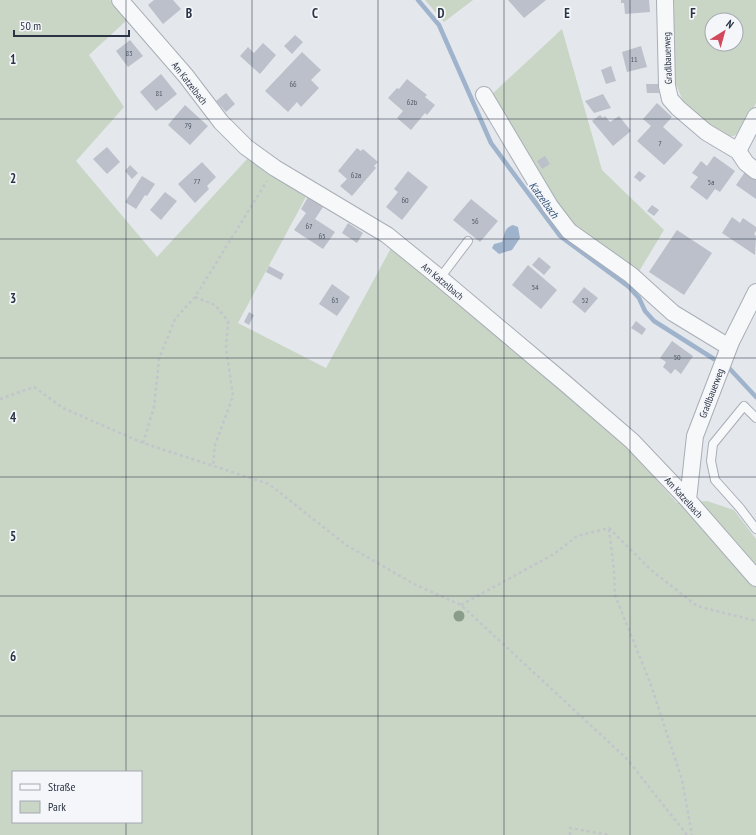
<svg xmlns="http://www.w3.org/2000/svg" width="756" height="835" viewBox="0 0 756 835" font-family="'PT Sans Narrow',sans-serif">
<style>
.green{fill:#c9d6c5;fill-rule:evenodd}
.water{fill:#9fb4cc}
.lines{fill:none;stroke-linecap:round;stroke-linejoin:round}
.stream{stroke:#9fb4cc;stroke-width:4.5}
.building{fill:#bbc0ca}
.lane-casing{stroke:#a9aeb7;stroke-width:10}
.street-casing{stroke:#a9aeb7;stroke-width:18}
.path{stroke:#c2c5cb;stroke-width:2.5;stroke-dasharray:3 3;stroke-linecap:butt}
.lane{stroke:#f7f8fa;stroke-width:8}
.street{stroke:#f7f8fa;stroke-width:16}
.tree{fill:#899d89}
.grid{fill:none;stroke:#2b3445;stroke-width:1;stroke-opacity:0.55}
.labels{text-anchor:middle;stroke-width:3.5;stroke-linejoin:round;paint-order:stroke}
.number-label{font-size:8px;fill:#4f5766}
.street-label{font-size:10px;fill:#2b3445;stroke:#f4f6f9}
.water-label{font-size:11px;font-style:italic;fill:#34527a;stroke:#f4f6f9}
.grid-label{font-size:13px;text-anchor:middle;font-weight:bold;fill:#2b3445;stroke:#f4f6f9;stroke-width:3.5;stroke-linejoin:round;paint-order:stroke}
</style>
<rect width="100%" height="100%" fill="#e4e7ec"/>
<path class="green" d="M0,0H110L127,20L89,55L124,107L76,161L157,257L248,158L307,195L238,323L326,368L391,248L568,395L628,448L677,503L707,501L734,510L756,539V835H0ZM13,772H141V822H13Z
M425,0H473L444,22Z
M671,0H756V103L742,131L734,136H726L686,108L672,75ZM712,20H736V44H712Z
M562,29L602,170L664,230L638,273L577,230L554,201L491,95Z"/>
<path class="water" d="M513,225L518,227L520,238L512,250L499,254L492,248L494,244L502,242C505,234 504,228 513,225Z"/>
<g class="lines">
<path class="stream" d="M418,0L439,25L491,143L560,236L629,287L639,298L645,311L654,321L714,359
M729,368L756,397"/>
</g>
<path class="building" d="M154,0H173L181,9L163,24L148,5Z
M508,0H546L524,18Z
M621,0H649L650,12L625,14L624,3H621Z
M295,35L303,42L292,54L284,46Z
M130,40L143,56L128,67L116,51Z
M263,43L276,55L260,74L240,56L248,47L254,53Z
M641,46L647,67L627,72L622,52Z
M302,52L321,70L311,80L319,88L301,107L297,102L288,112L265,91Z
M611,66L616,81L606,84L601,70Z
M161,74L177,94L156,111L140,92Z
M407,79L427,95L425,97L435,105L427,115L425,113L411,130L397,118L403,111L388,98L397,88L399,89Z
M646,84H658L659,93H647Z
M226,93L235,104L226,112L216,101Z
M603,94L611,108L594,113L585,101Z
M657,103L672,117L663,127L683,145L664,165L637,141L651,126L643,119Z
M185,105L208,126L190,145L168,125Z
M600,115L603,118L605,116L610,122L619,116L631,131L613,146L592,121Z
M107,147L120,162L107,174L93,159Z
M357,148L361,151L363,149L378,162L374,166L376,168L352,196L340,186L347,179L338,171Z
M545,156L550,164L542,169L537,161Z
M714,156L735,171L720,192L715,189L707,200L690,187L698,177L692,173L701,161L707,166Z
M202,162L216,177L207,186L209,189L195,203L178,184Z
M130,165L138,173L132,179L125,171Z
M747,169L756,175V199L736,185Z
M408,171L428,187L402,220L386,207L398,192L394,189Z
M639,171L646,176L640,182L634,177Z
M142,176L155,184L147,196L145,195L136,209L125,202Z
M165,192L177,201L161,220L150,210Z
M308,197L323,207L315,219L335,232L323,249L294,230L306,213L301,209Z
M471,199L498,221L480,242L453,220Z
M652,205L659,210L654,216L647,211Z
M732,217L740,223L743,218L756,227V231L754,234L756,236L755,255L722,233Z
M348,223L363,233L357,243L342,233Z
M677,230L712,253L684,295L649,272Z
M539,257L551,267L544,275L532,265Z
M528,265L557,290L541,309L512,285Z
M269,266L284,274L281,280L266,272Z
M332,284L350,297L337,316L319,304Z
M584,287L598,298L585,313L572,302Z
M249,312L254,315L249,325L244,322Z
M636,321L646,329L642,335L631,328Z
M672,341L693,356L681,374L675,369L671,374L663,367L666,362L660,358Z"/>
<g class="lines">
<g class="lane-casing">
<path id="lane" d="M440,278L468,241
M756,418L744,406L713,444L711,461L715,480L740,508L756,529"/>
</g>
<g class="street-casing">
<path id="street" d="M120,0L186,76L221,122L246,147L275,168L387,235L440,278L566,384L632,441L688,500L756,578
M665,0L667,86L670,99L678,108L706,132L738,151L746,163L756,171
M484,95L550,206L569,231L631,275L673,313L729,347
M738,151L756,116
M688,500L695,436L731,342L756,292"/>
</g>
<path class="path" d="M195,297L215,305L228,321L226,348L233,396L215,445L213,466
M0,399L34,387L63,408L143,443L269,484L346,545L416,585L461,605L627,759L687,835
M143,443L154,407L159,359L175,319L195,297L267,181
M609,529L614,570L615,595L651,685L682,780L692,835
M461,605L554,554L577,536L609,528L651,570L697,606L756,621
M570,835V828L610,835"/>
<use href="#lane" class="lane"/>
<use href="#street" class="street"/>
</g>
<circle class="tree" cx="459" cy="616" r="5.5"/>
<path class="grid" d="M126,0V772M252,0V835M378,0V835M504,0V835M630,0V835M0,119H756M0,239H756M0,358H756M0,477H756M0,596H756M0,716H756M126,822V835"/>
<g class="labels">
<g class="number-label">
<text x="129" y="56">83</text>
<text x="634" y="62">11</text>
<text x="293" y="87">66</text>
<text x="159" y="96">81</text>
<text x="412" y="105">62b</text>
<text x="188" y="128">79</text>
<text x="660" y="146">7</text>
<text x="356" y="178">62a</text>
<text x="197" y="184">77</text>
<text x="711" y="185">5a</text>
<text x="405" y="203">60</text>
<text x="475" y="224">56</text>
<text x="309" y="229">67</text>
<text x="322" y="239">65</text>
<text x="535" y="290">54</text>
<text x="335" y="303">63</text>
<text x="585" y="303">52</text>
<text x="677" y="360">50</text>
</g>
<g class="street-label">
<text transform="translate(667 58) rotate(-92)" y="4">Gradlbauerweg</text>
<text transform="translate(190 83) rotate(52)" y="4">Am Katzelbach</text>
<text transform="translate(443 281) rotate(40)" y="4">Am Katzelbach</text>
<text transform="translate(711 393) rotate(-69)" y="4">Gradlbauerweg</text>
<text transform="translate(684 497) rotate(48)" y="4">Am Katzelbach</text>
</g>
<g class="water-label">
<text transform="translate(544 200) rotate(54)" y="4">Katzelbach</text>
</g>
</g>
<g class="grid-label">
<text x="189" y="18">B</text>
<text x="315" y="18">C</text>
<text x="441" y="18">D</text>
<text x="567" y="18">E</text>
<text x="693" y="18">F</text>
<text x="13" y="64">1</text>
<text x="13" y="183">2</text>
<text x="13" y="303">3</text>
<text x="13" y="422">4</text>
<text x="13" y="541">5</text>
<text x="13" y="661">6</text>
</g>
<rect x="12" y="771" width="130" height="52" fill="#f4f6f9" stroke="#a4a8b1"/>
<rect x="20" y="784" width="20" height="6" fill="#f7f8fa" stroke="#a4a8b1"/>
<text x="48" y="791" font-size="12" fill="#2b3445">Straße</text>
<rect x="20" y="801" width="20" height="12" fill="#c9d6c5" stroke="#a4a8b1"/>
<text x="48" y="811" font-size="12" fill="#2b3445">Park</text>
<g transform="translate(724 32) rotate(37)"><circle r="19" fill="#f4f6f9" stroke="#a4a8b1"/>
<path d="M0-3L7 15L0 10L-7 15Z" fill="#d1495b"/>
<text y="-6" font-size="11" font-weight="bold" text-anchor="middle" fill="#2b3445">N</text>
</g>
<path d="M14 30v6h115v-6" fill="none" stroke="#2b3445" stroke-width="2"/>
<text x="20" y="30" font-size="12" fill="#2b3445" stroke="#f4f6f9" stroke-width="3" paint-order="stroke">50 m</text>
</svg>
